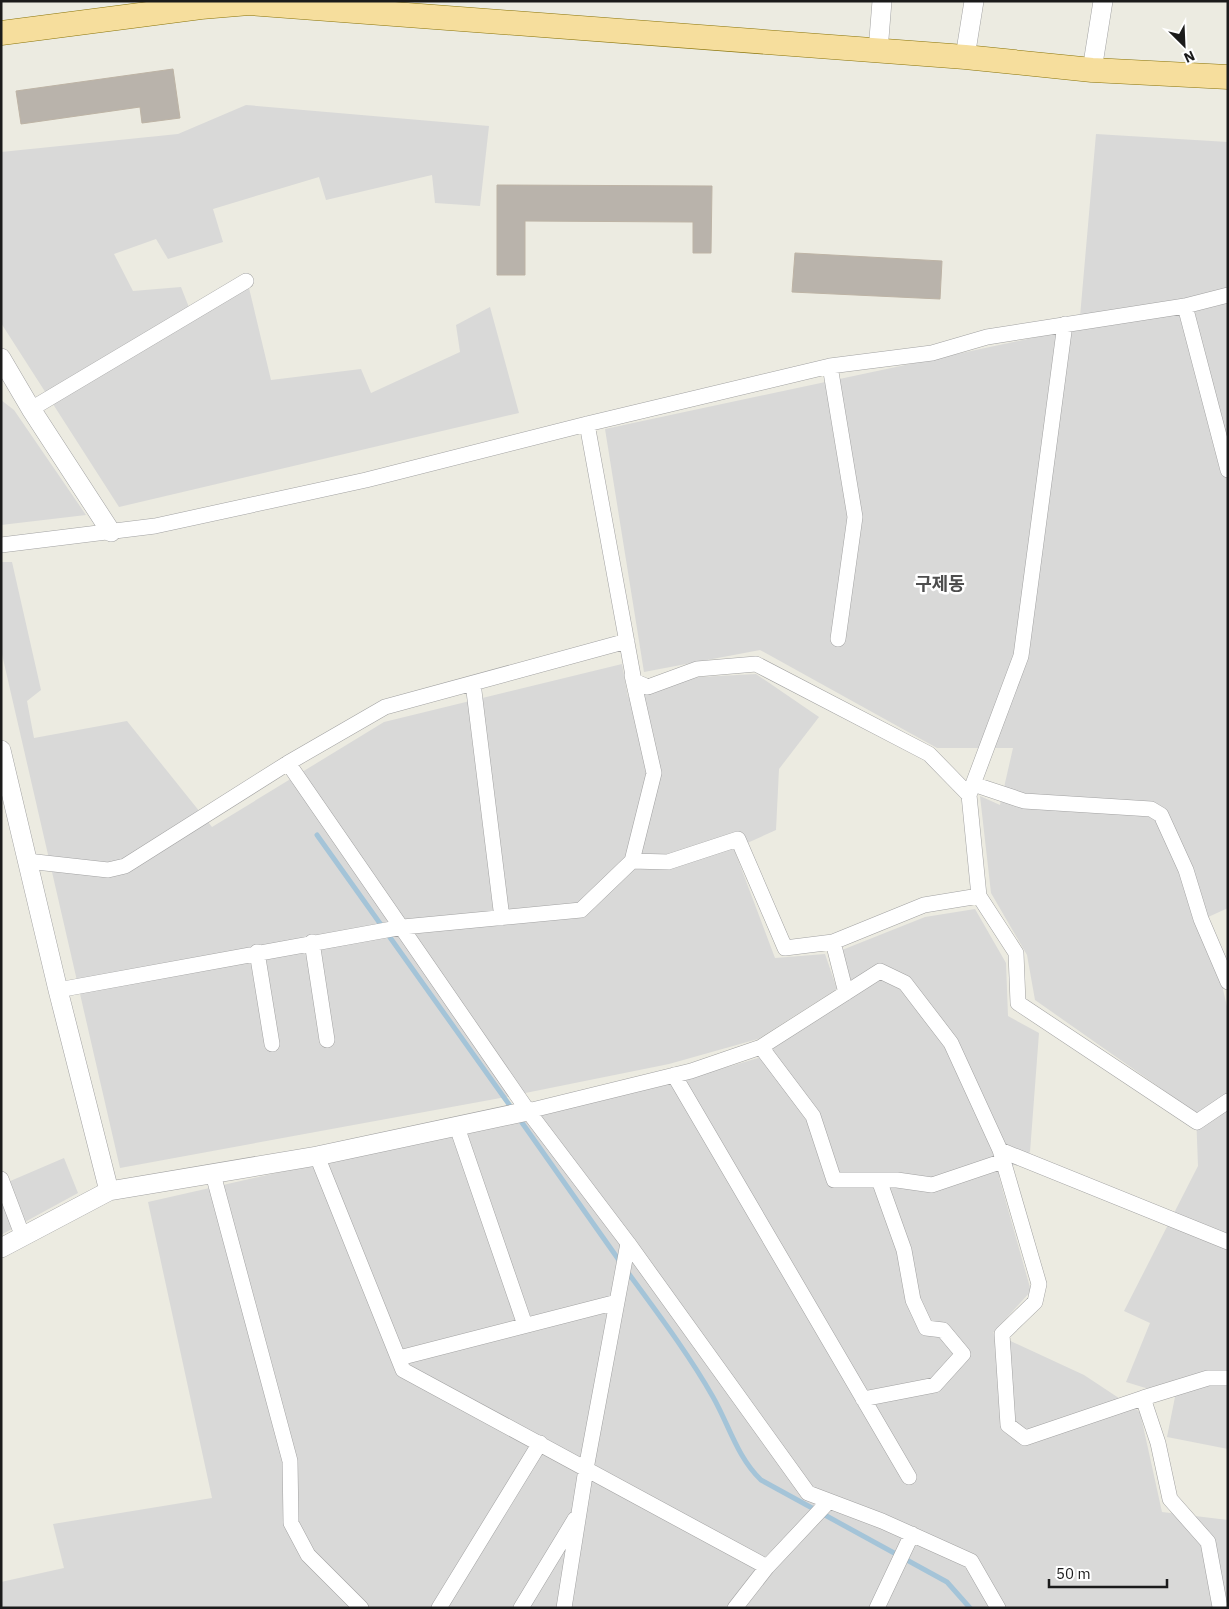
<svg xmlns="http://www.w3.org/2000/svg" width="1229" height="1609" viewBox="0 0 1229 1609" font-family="'IBM Plex Sans','Noto Sans KR',sans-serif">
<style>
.residential{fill:#d9d9d8}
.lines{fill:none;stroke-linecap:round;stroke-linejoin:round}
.stream{stroke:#a4c4d8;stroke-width:5}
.building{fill:#b9b3ab;stroke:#bdb3a5}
.minor-casing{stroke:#a2a2a2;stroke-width:16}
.tertiary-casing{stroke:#a2a2a2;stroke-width:20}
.primary-casing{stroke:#8a7409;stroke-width:25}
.minor{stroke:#fff;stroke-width:15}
.tertiary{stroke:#fff;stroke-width:19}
.primary{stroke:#f6de9d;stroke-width:24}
.labels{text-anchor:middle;stroke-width:5;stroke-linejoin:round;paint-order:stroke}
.quarter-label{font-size:18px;font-weight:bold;fill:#4e4e4e;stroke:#fff}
</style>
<rect width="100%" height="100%" fill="#ecebe1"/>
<path class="residential" d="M246,105L489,126L480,206L435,203L432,175L326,200L319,177L213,209L223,242L168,259L156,239L114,254L133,291L181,287L194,320L249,288L271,380L361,369L371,393L460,352L456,325L490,307L519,413L119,507L1,323V152L178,134Z
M1096,134L1228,142V908L1195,923L1222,985L1228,1011V1449L1167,1437L1175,1397L1126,1382L1150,1323L1124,1311L1198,1166L1196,1113L1035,1000L1027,955L991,893L980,796L1000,805L1013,748H937L760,650L644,672L605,429L1079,328Z
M1,400L14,410L86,515L1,525Z
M1,562H12L41,690L27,701L34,738L127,721L212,827L384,722L622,664L628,697L699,677L756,674L819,717L779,769L776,830L734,849L775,958L825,954L837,989L758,1039L669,1064L506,1097L120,1168L1,650Z
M975,909L1006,963L1008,1016L1039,1033L1030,1152L999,1177L1031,1291L993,1333L1084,1375L1140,1412L1162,1512L1228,1520V1608H1V1582L64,1568L53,1524L212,1498L148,1202L666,1085L758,1058L848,1000L842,950L925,917Z
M64,1158L78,1193L1,1235V1185Z"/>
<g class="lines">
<path class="stream" d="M317,835L513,1110
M518,1117L621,1263
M626,1270C656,1311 688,1353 713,1397C729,1425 737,1457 761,1480L947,1582L970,1608"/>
</g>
<path class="building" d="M173,69L180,118L142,123L140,107L21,124L16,91Z
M497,185L712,186L711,253H693V222L525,221V275H497Z
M795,253L942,261L940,299L792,292Z"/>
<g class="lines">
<g class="minor-casing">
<path id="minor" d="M1185,306L1228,470
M830,366L855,517L838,639
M31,409L246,281
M587,424L634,681L648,687L697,669L756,664L929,754L969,795L979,896L1016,953L1018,1003L1197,1122L1228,1101
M1,545L155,526L366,480L587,424L830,366L932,353L987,337L1185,306L1228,295
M473,683L502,918
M288,763L528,1111L628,1243L808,1493L882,1521L971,1561L998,1608
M973,784L1024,801L1151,809L1161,815L1186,870L1201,919L1228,982
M969,795L1021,656L1065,324
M27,861L108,870L125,866L288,763L385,707L627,641
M632,861L654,773L632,675
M312,942L327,1040
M833,942L924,905L979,896
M257,952L272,1044
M58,990L403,927L581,910L632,861L668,862L738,839L785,948L833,942L846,993
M761,1047L813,1116L834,1180H897L932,1185L1003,1161
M674,1075L909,1477
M528,1111L691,1071L761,1047L880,971L905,983L951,1043L1000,1150L1228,1242
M457,1127L525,1325
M1000,1150L1039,1284L1035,1302L1002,1334L1008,1425L1025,1438L1143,1398L1158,1443L1170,1499L1208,1542L1220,1607
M317,1156L403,1370L767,1567
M213,1174L290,1461L291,1523L308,1555L361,1608
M1,1179L23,1237
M399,1358L617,1302
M1143,1398L1208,1378H1228
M863,1399L935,1385L963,1354L943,1330L926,1328L913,1300L904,1250L879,1180
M439,1608L540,1443
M521,1608L575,1519
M564,1608L586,1469L628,1243
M735,1608L767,1567L829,1501
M877,1608L912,1534"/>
</g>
<g class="tertiary-casing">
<path id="tertiary" d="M878,51L882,1
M965,57L974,1
M1092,70L1103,1
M1,358L31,409L111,532
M1,750L58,990L109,1191
M1,1248L109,1191L317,1156L528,1111"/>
</g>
<g class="primary-casing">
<path id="primary" d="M1,33L201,7L249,3L965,57L1092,70L1228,77"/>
</g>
<use href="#minor" class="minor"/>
<use href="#tertiary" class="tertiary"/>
<use href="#primary" class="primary"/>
</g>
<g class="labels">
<g class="quarter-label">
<text x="940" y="590">구제동</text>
</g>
</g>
<rect width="1229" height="1609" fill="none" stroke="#1b1b1b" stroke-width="5"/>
<g transform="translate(1184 45) rotate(156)" stroke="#ffffff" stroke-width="4" paint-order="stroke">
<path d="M0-4L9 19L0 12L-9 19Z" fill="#1b1b1b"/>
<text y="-8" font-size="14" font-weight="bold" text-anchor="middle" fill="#1b1b1b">N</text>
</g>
<path d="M1049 1579v8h118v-8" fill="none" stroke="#1b1b1b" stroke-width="2.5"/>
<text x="1056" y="1579" font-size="15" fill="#1b1b1b" stroke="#ffffff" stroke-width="4" paint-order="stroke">50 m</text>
</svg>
